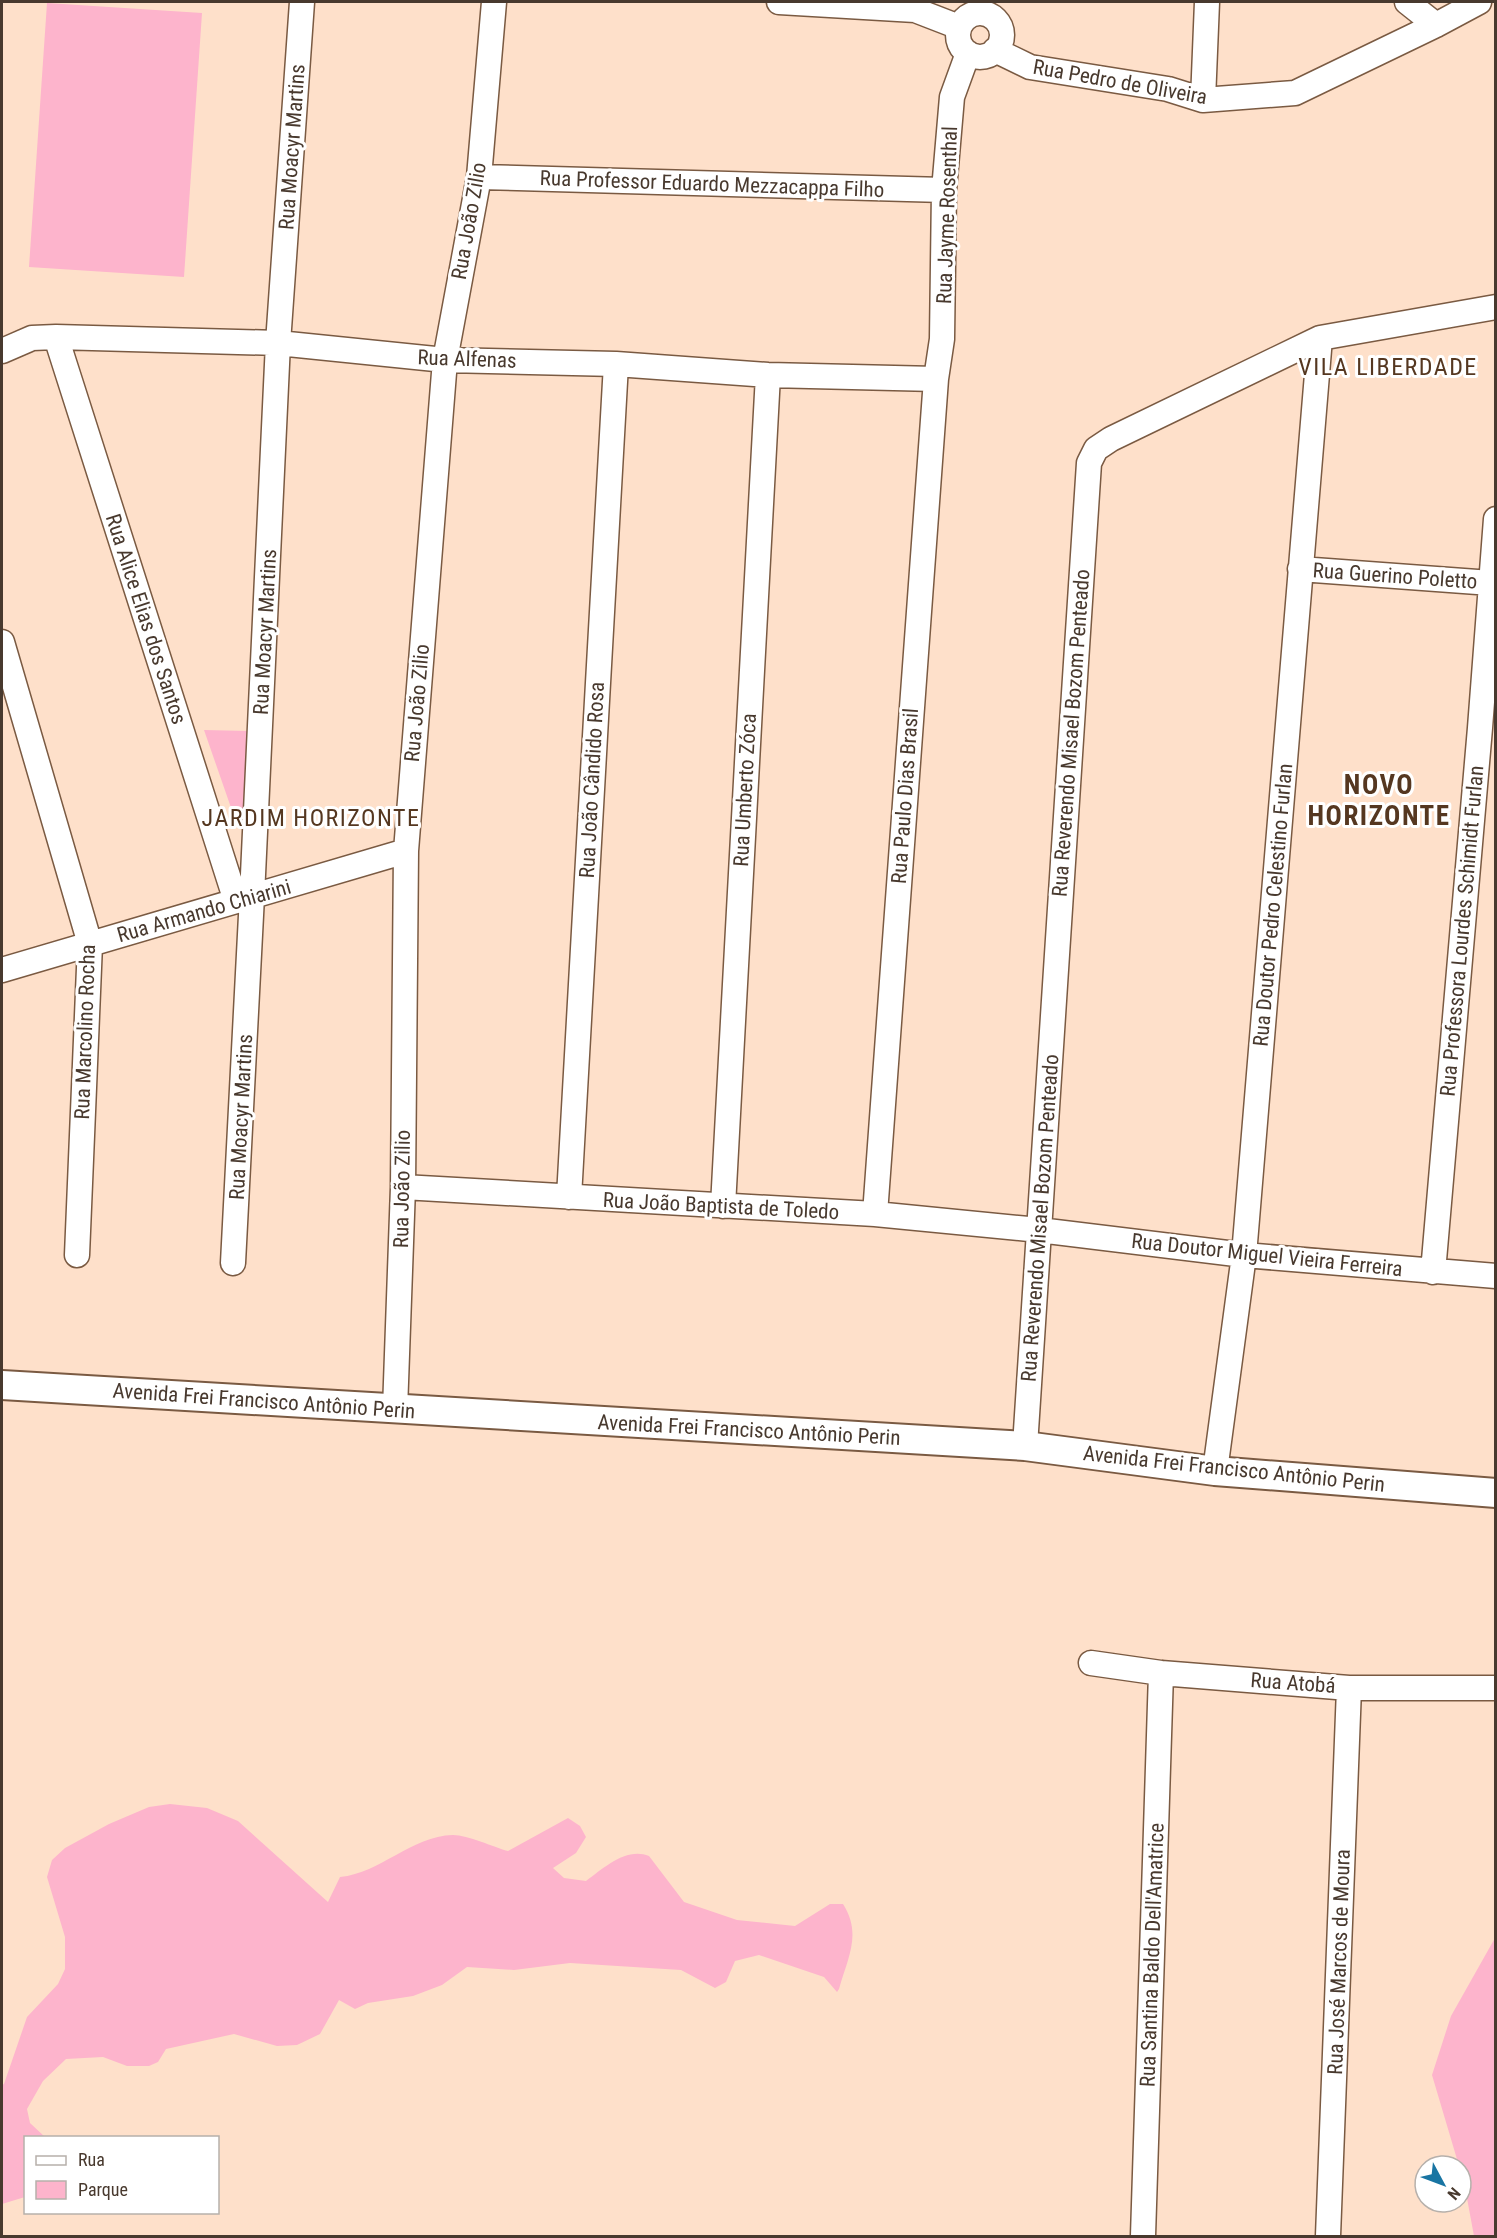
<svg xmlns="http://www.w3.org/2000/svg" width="1497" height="2238" viewBox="0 0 1497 2238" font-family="'Roboto Condensed',sans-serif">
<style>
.green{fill:#fdb4cc}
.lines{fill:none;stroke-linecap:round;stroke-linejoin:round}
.minor-casing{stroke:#7a5a42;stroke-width:27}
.tertiary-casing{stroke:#7a5a42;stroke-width:32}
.minor{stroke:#fff;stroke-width:24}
.tertiary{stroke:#fff;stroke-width:28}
.labels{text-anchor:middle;stroke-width:6;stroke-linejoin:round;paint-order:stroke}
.street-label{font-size:21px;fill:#48392e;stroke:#fff}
.quarter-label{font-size:24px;letter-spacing:1.5px;fill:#553720;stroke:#fff}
.district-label{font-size:27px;font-weight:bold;letter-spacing:1.5px;fill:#553720;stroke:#fff}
</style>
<rect width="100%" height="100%" fill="#fee0ca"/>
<path class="green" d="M47,3L202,13L184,277L29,267Z
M204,730L249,731L248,820L236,822Z
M170,1804L207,1808L238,1821L328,1902L340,1877C381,1873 411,1836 453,1835C468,1835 493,1847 508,1851L568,1818L580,1826L586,1837L576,1853L553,1868L564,1878L586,1881C604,1868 626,1847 649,1856L684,1902L737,1920L795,1926L830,1904H843C862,1934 848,1957 839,1989L837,1992L824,1977L759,1955L735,1961L726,1982L715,1988L681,1970L570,1963L514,1970L467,1967L442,1985L413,1996L368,2003L355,2009L339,2000L320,2034L297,2045L277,2046L234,2034L166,2049L158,2062L149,2066H127L103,2057L66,2059L43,2081L27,2109L30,2123L45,2137L26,2138L25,2197L2,2204V2085L4,2084L27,2017L58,1984L65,1969V1937L47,1877L52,1860L65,1848L109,1824L149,1807Z
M1495,1938V2236H1474L1461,2166H1459L1432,2075L1451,2016Z"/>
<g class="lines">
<g class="minor-casing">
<path id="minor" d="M779,2L915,10L959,27
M1407,2L1436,25
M958 35a22 22 0 1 1 44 0a22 22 0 1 1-44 0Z
M995,50L1030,67L1168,89L1203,100L1295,93L1436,25L1479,2
M1203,100L1207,2
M479,177L944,190
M56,337L236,901
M2,351L32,338L56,337L278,343L445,360L616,364L768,375L936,379
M1300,569L1491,583
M2,642L90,944L77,1255
M2,970L406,851
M403,1187L875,1214L1039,1230L1244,1255L1496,1276
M569,1197L616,364
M723,1206L768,375
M875,1214L936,379L942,339L944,190L952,97L968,53
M233,1263L252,896L278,343L302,2
M1433,1272L1480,728L1496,519
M395,1410L403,1187L406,851L445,360L479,177L494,2
M1025,1446L1089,463L1096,449L1111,439L1320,338L1496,307
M1215,1471L1244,1255L1320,338
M1091,1663L1161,1673L1349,1688H1496
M1143,2236L1161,1673
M1328,2236L1349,1688"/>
</g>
<g class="tertiary-casing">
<path id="tertiary" d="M2,1385L1025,1446L1215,1471L1496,1493"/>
</g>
<use href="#minor" class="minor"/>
<use href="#tertiary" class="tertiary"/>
</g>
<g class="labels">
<g class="street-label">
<text transform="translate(1120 82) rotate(10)" y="7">Rua Pedro de Oliveira</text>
<text transform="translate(292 147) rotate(-86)" y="7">Rua Moacyr Martins</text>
<text transform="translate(712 184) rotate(2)" y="7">Rua Professor Eduardo Mezzacappa Filho</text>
<text transform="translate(947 215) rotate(-88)" y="7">Rua Jayme Rosenthal</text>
<text transform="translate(469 221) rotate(-80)" y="7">Rua João Zilio</text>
<text transform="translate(467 359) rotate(2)" y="7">Rua Alfenas</text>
<text transform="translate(1395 576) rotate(4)" y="7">Rua Guerino Poletto</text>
<text transform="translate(146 619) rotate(72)" y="7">Rua Alice Elias dos Santos</text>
<text transform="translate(265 632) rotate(-87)" y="7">Rua Moacyr Martins</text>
<text transform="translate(417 703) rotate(-85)" y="7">Rua João Zilio</text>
<text transform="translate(1071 733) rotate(-86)" y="7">Rua Reverendo Misael Bozom Penteado</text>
<text transform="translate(592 780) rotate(-87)" y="7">Rua João Cândido Rosa</text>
<text transform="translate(745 790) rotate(-87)" y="7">Rua Umberto Zóca</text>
<text transform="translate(905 796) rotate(-86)" y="7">Rua Paulo Dias Brasil</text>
<text transform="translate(1273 905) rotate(-85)" y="7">Rua Doutor Pedro Celestino Furlan</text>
<text transform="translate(204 911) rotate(-16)" y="7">Rua Armando Chiarini</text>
<text transform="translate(1462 931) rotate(-85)" y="7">Rua Professora Lourdes Schimidt Furlan</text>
<text transform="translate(85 1032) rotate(-88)" y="7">Rua Marcolino Rocha</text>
<text transform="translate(241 1117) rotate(-87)" y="7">Rua Moacyr Martins</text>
<text transform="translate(402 1189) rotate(-89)" y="7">Rua João Zilio</text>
<text transform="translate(721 1206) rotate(3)" y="7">Rua João Baptista de Toledo</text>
<text transform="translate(1040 1218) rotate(-86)" y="7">Rua Reverendo Misael Bozom Penteado</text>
<text transform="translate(1267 1255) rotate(6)" y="7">Rua Doutor Miguel Vieira Ferreira</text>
<text transform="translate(264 1401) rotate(4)" y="7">Avenida Frei Francisco Antônio Perin</text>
<text transform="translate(749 1430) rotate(3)" y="7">Avenida Frei Francisco Antônio Perin</text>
<text transform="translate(1234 1469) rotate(6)" y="7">Avenida Frei Francisco Antônio Perin</text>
<text transform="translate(1293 1683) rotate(4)" y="7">Rua Atobá</text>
<text transform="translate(1152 1955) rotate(-88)" y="7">Rua Santina Baldo Dell'Amatrice</text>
<text transform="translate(1339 1962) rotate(-88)" y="7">Rua José Marcos de Moura</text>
</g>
<g class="quarter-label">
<text x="1388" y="375">VILA LIBERDADE</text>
<text x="311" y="826">JARDIM HORIZONTE</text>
</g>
<g class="district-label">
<text x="1379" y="794">NOVO<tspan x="1379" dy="31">HORIZONTE</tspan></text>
</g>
</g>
<rect width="1497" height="2238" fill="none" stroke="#48392e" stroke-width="6"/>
<rect x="24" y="2136" width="195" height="78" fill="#ffffff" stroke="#b6b0ab" stroke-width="1.5"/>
<rect x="36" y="2156" width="30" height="9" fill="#ffffff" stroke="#b6b0ab" stroke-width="1.5"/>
<text x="78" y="2166" font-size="18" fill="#48392e">Rua</text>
<rect x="36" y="2181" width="30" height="18" fill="#fdb4cc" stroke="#b6b0ab" stroke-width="1.5"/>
<text x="78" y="2196" font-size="18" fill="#48392e">Parque</text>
<g transform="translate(1443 2184) rotate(131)"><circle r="28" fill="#ffffff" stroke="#b6b0ab" stroke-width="1.5"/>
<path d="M0-4.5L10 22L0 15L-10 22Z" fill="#1975a3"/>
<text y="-9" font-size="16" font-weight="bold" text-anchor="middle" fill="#48392e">N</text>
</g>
</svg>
